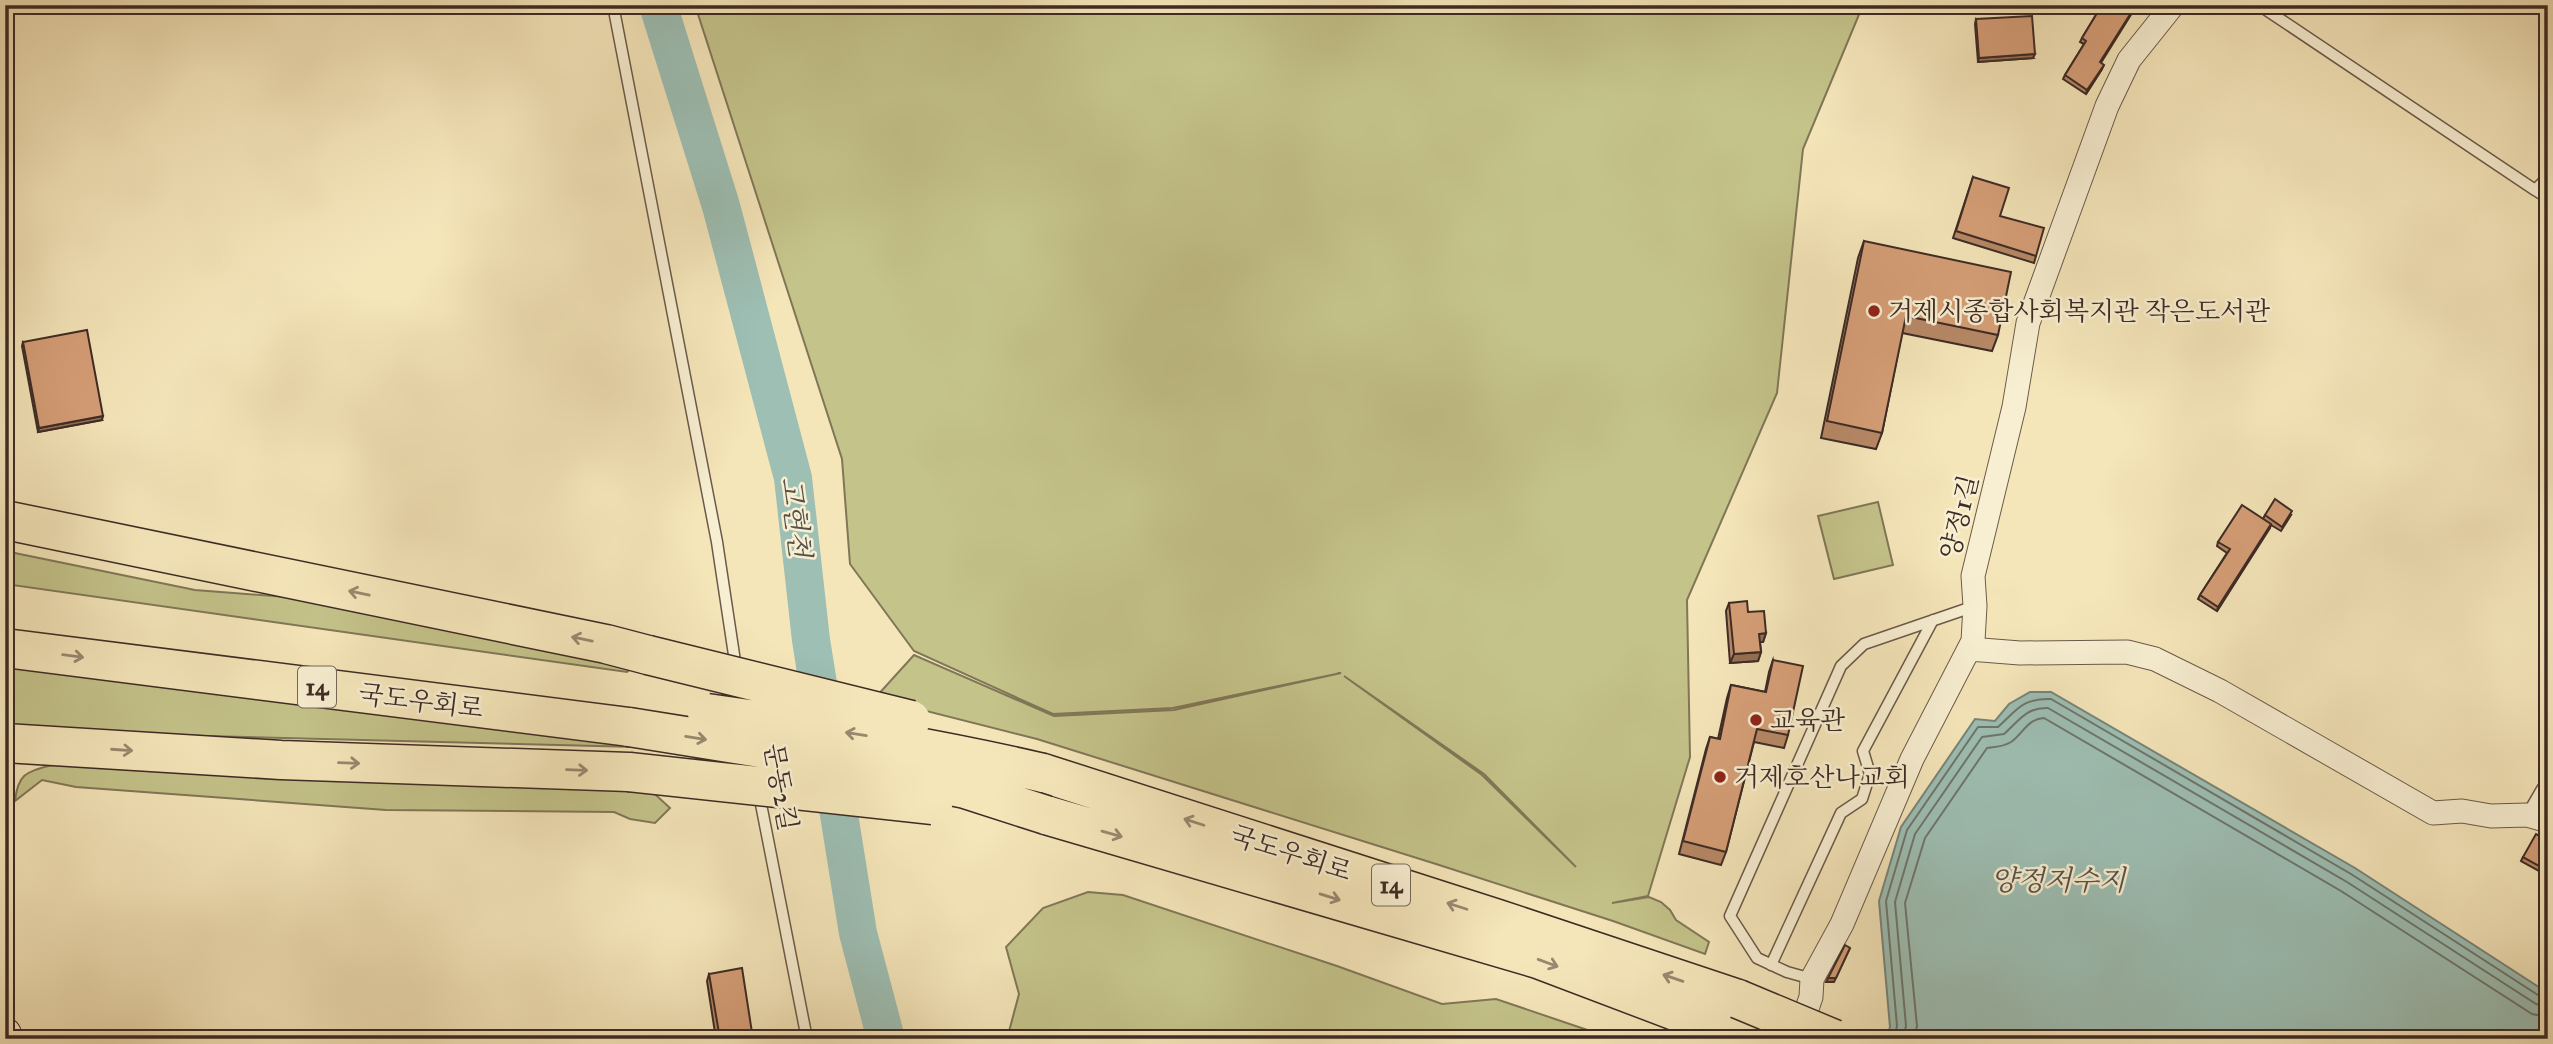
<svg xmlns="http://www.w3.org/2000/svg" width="2553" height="1044" viewBox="0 0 2553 1044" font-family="'IM FELL Great Primer','Noto Serif KR',serif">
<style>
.green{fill:#c4c38a;stroke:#807758;stroke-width:2;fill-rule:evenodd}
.water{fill:#9dbfb4;stroke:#77847b;stroke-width:2}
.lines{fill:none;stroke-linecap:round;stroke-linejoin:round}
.shore{stroke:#6d756c;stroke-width:2}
.river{stroke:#9dbfb4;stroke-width:38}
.lane-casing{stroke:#6b5a4a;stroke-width:13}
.street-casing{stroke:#6b5a4a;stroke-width:25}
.secondary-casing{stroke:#3d2b25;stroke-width:34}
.highway-casing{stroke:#3d2b25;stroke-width:41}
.lane{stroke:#f8efd2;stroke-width:10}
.street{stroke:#f8efd2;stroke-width:23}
.secondary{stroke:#f8efd2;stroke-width:32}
.highway{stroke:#f5e6ba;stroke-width:38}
.highway-bridge-casing{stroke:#3d2b25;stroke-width:41;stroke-linecap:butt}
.highway-bridge{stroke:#f5e6ba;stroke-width:38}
.wall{fill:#b78866;stroke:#3d2b25;stroke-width:2}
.shaded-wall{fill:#956f53;stroke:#3d2b25;stroke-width:2}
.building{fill:#d59e77;stroke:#3d2b25;stroke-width:2}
.oneway{stroke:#998870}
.poi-dot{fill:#8f2418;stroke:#f8efd2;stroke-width:2.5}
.labels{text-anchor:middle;stroke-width:5;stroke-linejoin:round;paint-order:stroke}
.shield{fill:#f8efd2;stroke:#756659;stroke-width:2}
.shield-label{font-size:24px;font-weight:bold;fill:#3d2b25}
.poi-label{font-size:26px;fill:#3d2b25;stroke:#f8efd2;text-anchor:start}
.street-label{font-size:26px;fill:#3d2b25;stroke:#f8efd2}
.water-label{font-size:28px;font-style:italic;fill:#555049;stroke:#f8efd2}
</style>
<rect width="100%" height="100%" fill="#f5e6ba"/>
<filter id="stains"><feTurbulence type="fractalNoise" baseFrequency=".00286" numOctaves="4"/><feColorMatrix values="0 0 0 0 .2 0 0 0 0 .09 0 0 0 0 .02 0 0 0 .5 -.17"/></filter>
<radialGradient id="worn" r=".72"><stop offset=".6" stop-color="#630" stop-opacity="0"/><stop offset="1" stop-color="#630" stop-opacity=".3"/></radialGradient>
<path class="green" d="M695,5H1863L1803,149L1777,393L1687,600L1690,757L1648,896L1612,903L1649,897L1661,902L1670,910L1676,920L1709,942L1705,954L1613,921L1436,864L1037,739L875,698L914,655L1054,716L1174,710L1341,673L1173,708L1053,714L914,651L850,564L842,459ZM1344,676L1484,774L1576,867L1482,775Z
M1878,502L1893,565L1834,579L1818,516Z
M5,551L195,590L287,597L629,667V670L627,672L5,584Z
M5,654L636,747L5,731Z
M52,765L645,785L670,808L655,823L630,819L614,812L386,810L76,787L42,780L15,801C18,773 27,772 52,765Z
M1088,892L1123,895L1337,966L1442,1004L1496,999L1614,1039H1007L1019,994L1006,947L1043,908Z"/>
<path class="water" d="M2030,692H2051L2355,868L2548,993V1039H1886L1890,1027L1879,901L1901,827L1975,719L1995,721L2009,704Z"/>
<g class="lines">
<path class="shore" d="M1894,1039L1897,1026L1886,901L1907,830L1978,727H1998C2017,710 2022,698 2051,699L2351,874L2541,997L2548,998
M1903,1039L1906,1026L1895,902L1915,834L1982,737L2004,734C2019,721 2026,707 2048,708L2347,882L2536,1004L2548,1007
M1914,1039L1917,1026L1905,903L1925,838L1987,748C1995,747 2003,747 2011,742C2023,734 2027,719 2044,718L2341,891L2532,1014L2548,1017"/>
<path class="river" d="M658,5L721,206L793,478L811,640L858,933L886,1039"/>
<g class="lane-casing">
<path id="lane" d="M613,5L717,542L736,668
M2259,5L2535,190
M2548,177L2535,190L2548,198
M759,794L807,1039
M2527,815L2542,789L2548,787
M1771,965L1841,813L1862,799L1870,774L1863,751L1933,620
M1812,979L1787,972L1757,958L1730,916L1841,666L1864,644L1975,606"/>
</g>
<g class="street-casing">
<path id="street" d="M1969,649L2020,653L2127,652L2155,659L2220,691L2433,813L2462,811L2491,816L2527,815L2548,821
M1798,1035L1811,997L1812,979L1842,924L1912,759L1973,641L1975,606L1973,576L2014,407L2028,323L2107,106L2129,60L2173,5"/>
</g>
<g class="secondary-casing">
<path id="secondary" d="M5,1034L6,1039"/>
</g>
<g class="highway-casing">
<path id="highway" d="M5,520L606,644L648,655
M5,648L629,727
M5,743L281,760L629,772
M1043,773L1498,919L1738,999
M1046,815L1538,959L1749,1039"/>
</g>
<use href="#lane" class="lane"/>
<use href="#street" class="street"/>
<use href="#secondary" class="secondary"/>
<use href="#highway" class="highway"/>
<g class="highway-bridge-casing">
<path id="highway-bridge" d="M648,655L911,720
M707,713C820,729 932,747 1043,773
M629,727L810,756L965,789L1046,815
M629,772L933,805
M1738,999L1834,1039"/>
</g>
<use href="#highway-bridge" class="highway-bridge"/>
</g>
<path class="wall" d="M2102,5L2101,63L2102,69L2086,94L2063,79L2065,75L2084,44L2080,42L2082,38Z
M2333,5H2349L2343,13Z
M2351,5H2367L2362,13Z
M1976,19L2033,58L1978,62L1975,24Z
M1973,177L2000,216L2036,256L2034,263L1953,238Z
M1864,241L1998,335L1992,351L1902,333L1882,433L1876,449L1821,438L1858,258Z
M23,342L102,420L38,432L22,346Z
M2265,515H2291L2281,531L2271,525L2217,611L2198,599L2200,595L2227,553L2217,546L2218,542L2263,519Z
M1729,603L1748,612L1766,633L1763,642H1760L1761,652L1758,661L1730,663L1726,611Z
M1773,660L1788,735L1784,748L1754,742L1726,852L1721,865L1679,854L1706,749L1710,737L1718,739L1727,698L1731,685L1765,692L1769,672Z
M2548,841V876L2521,861L2523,857Z
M709,974L753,1039H716L707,981Z"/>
<path class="shaded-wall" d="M2136,5H2137L2099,66L2100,62Z
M2035,54L2033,58L1978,62L1979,58Z
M2104,65L2102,69L2086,94L2087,90Z
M103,416L102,420L38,432L39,428Z
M2271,524L2270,528L2217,611L2218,607Z
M1766,633L1763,642H1756L1759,634Z
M1761,652L1758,661L1730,663L1734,654Z
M1850,948L1834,982H1826L1828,978Z"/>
<path class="building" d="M2102,5H2136L2100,62L2104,65L2087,90L2065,75L2086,41L2082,38Z
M2032,16L2035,54L1979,58L1976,19Z
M1973,177L2009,188L2000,216L2044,228L2036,256L1956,231Z
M1864,241L2011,272L1998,335L1906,316L1882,433L1827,421Z
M87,330L103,416L39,428L23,342Z
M2275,499L2292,511L2282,527L2265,515Z
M2242,505L2271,524L2218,607L2200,595L2230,549L2218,542Z
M1747,601L1748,612L1764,611L1766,633L1759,634L1761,652L1734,654L1729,603Z
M1773,660L1803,666L1788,735L1757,729L1726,852L1683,841L1710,737L1720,739L1731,685L1766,692Z
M2536,834L2548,841V871L2523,857Z
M1845,945L1850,948L1836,978H1828Z
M742,968L753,1039H720L709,974Z"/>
<defs><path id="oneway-shaft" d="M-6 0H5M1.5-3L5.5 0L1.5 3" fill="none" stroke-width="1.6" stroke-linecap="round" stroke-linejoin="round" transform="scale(1.75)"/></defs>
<g class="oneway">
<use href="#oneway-shaft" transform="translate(359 593) rotate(-168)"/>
<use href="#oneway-shaft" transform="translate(582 639) rotate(-168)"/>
<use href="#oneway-shaft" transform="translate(73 656) rotate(7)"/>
<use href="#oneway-shaft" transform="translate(856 734) rotate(-171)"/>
<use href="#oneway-shaft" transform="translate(696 738) rotate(9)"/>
<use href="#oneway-shaft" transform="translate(122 750) rotate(4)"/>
<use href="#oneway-shaft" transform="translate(349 763) rotate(2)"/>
<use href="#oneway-shaft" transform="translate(577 770) rotate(2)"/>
<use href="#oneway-shaft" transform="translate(1194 822) rotate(-162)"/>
<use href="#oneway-shaft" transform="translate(1112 834) rotate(16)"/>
<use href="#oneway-shaft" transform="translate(1330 897) rotate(17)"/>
<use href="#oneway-shaft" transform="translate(1457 906) rotate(-162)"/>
<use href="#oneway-shaft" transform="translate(1548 963) rotate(20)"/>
<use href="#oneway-shaft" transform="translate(1673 978) rotate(-161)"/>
</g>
<g class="poi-dot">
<circle cx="1874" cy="311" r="7"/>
<circle cx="1756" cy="720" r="7"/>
<circle cx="1720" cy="777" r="7"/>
</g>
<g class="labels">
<g class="shield">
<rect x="298" y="666.5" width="38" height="41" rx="5"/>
<rect x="1372" y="864.5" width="38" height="41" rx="5"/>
</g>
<g class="shield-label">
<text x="317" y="695">14</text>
<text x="1391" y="893">14</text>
</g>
<g class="poi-label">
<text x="1888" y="320">거제시종합사회복지관 작은도서관</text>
<text x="1770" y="729">교육관</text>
<text x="1734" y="786">거제호산나교회</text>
</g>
<g class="street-label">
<text transform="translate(1959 517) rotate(-76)" y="9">양정1길</text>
<text transform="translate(421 701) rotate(7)" y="9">국도우회로</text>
<text transform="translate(781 787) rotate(80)" y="9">문동2길</text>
<text transform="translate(1291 853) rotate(18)" y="9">국도우회로</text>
</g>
<g class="water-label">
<text transform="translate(796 517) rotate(83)" y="10">고현천</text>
<text x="2058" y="890">양정저수지</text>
</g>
</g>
<rect width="2553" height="1044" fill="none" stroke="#f5e6ba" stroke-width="28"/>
<rect x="7" y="7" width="2539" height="1030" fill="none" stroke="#3d2b25" stroke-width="3.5"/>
<rect x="14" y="14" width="2525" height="1016" fill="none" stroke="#3d2b25" stroke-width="2"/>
<rect width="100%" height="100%" filter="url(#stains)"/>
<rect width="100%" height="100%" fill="url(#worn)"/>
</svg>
